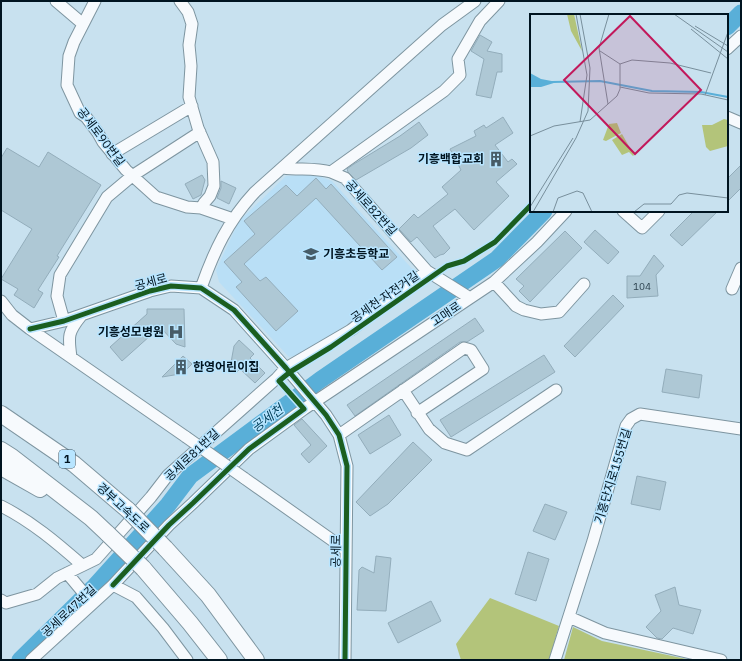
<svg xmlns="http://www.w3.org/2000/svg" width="742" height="661" viewBox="0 0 742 661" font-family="'IBM Plex Sans','Noto Sans KR',sans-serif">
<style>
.built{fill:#b9dff6}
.forest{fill:#b3c47a}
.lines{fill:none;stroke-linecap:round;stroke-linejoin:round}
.river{stroke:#59afd8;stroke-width:17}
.building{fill:#aec8d5;stroke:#93adbb}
.minor-casing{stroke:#7e95a0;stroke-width:13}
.highway-casing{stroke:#7e95a0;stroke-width:18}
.minor{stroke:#f7fafd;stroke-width:11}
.highway{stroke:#f7fafd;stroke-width:16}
.minor-bridge-casing{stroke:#7e95a0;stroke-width:13;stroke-linecap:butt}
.highway-bridge-casing{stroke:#7e95a0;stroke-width:18;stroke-linecap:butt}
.minor-bridge{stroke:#f7fafd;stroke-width:11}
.highway-bridge{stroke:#f7fafd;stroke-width:16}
.cycleway-casing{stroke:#b8e5ff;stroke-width:8}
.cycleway{stroke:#1b5e20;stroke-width:5}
.labels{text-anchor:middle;stroke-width:3;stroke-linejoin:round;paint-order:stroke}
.number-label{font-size:10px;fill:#2e4450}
.shield{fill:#b8e5ff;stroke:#375363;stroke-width:1}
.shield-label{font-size:11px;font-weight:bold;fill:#001420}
.street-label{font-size:12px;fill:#001420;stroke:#b8e5ff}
.poi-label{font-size:12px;font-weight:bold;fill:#001420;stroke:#b8e5ff;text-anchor:end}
.water-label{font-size:13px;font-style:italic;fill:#03425d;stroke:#b8e5ff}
.inset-river{fill:none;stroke:#59afd8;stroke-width:2}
.inset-road{fill:none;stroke:#788f9c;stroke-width:1}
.view{fill:#c2185b;fill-opacity:0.15;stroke:#c2185b;stroke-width:2}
.inset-edge{fill:none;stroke:#001420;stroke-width:2}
</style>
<rect width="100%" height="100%" fill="#c8e1ef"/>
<path class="built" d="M313,174L332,181L416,273L363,314L302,354L289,357L219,282L216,270L239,221L286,176Z"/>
<path class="forest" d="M490,598L559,626L549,660H461L456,644Z
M573,627L602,641L691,660H564Z"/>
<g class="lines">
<path class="river" d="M727,27L741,13
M20,660L95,586L168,505L190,476L320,380L497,259L544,211"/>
</g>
<path class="building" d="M480,35L492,42L487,51L502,54V72H497L491,98L476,95L484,59L471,51Z
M503,117L513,133L495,145L508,162L512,159L517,164L496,182L509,196L474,230L455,209L433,226L450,248L444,254L440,255L435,258L417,237L411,242L399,229L414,214L418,218L448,194L442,187L461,170L450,149L476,136L474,131L484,125L486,128Z
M419,122L428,135L411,148L356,180L348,172L347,169L354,164L400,136Z
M7,148L39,167L48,152L101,185L57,256L59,257L38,290L43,293L34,308L14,295L18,289L1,279L32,229L1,210V158Z
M741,165V188L727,202V179Z
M202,175L205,180L201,195L193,199L185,184Z
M316,178L326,189L331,184L397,257L382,270L316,198L244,264L260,281L266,277L298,311L276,331L236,287L242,282L224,262L255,234L244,221L286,185L297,196Z
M221,181L236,188L229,204L217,198L221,188Z
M694,211H718L682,246L670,235Z
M595,230L619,252L608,264L584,242Z
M565,231L582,248L530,302L519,291L524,286L516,279Z
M654,255L664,266L656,275L658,296L627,298V276H640Z
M613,295L624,306L575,357L564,346Z
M147,309H184L185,347L176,344L160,327L122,361L110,347L147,314Z
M475,318L484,331L467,342H460L355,416L347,405Z
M239,340L254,354L250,358L265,373L255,383L240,369L236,373L230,368L234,346Z
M544,355L555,372L451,437L440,420Z
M183,356L192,364L186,370L180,374L162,377Z
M666,369L702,375L699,398L662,392Z
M389,415L401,435L370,454L358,435Z
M302,419L327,446L309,463L301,454L311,445L294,425Z
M413,442L432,460L388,504L370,516L356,502Z
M637,476L666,482L660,510L631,504Z
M545,504L567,512L555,540L533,531Z
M528,552L549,559L536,601L515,594Z
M376,556L391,558L386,611L357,610L359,570L362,567L374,573Z
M675,587L679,605L701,610L693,634L673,628L662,639L657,638L646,627L661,611L655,595Z
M431,601L441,621L398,643L388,623Z"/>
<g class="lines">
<g class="minor-casing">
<path id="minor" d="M56,1L83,24
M95,1L74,42L69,56L67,85L80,113L86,117L98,133L103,142L126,170L156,197L187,207L201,208L233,219
M180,1L188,12L192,24L189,45L191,66L189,97L198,128L213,162L214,186L210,196L204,203L201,208
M727,49L741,36
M727,117L741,123
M112,154L192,106
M283,168C299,170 315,168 331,172
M623,211L642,228L659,211
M427,271L470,298
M494,282L516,306L524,310L541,314L559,312L584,284
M201,288C214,251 228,221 255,192L442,25L475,1
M732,289L741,268
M1,301L12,315L30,329L186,437
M64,321L57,296L60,275L107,197L132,176L200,132
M30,329L64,321L150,291L171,286L201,288L234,310L286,368L326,415L339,435L347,466L345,660
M71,357C68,336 68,332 81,316
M403,390L429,429L445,443L467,450L556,390
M339,435L464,348L471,350L483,369L417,413
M244,478L346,550
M1,506C31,521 57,543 82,565
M67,573L92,603
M113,585L169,525L193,503L249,449L304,409L494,282L537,242L566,211
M1,600L6,603L37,594L57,578L96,559L151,497L168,475L277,378L286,368L351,330L427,271L345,178L331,172L444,91L460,75L458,59L480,21L499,1
M569,617L605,633L721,660
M31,660L113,585L136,597L163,628L187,660
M555,660L593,541L626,426L631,419L640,414L741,429"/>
</g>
<g class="highway-casing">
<path id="highway" d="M1,414L74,464L128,510
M1,450L12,457L91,518L108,534
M1,467L40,489
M165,548L208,595L256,660
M143,568L190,623L219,660"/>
</g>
<use href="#minor" class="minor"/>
<use href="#highway" class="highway"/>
<g class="minor-bridge-casing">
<path id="minor-bridge" d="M186,437L244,478"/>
</g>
<g class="highway-bridge-casing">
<path id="highway-bridge" d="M128,510L165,548
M108,534L143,568"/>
</g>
<use href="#minor-bridge" class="minor-bridge"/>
<use href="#highway-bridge" class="highway-bridge"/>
<g class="cycleway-casing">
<path id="cycleway" d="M30,329L64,321L150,291L171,286L201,288L234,310L286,368L326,415L339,435L347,466L345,660
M113,585L169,525L193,503L249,449L304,409L279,381L290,372L331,347L447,266L464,261L495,242L531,205"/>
</g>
<use href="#cycleway" class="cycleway"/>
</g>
<defs>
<g id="building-bare" transform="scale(1.2)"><path d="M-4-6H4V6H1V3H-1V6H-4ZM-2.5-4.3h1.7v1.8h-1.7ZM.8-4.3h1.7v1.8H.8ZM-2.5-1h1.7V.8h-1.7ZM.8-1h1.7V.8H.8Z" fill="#465c68" stroke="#b8e5ff" stroke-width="2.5" paint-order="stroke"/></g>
<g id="school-bare" transform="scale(1.2)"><path d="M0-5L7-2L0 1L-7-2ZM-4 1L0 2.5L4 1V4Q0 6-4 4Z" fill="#465c68" stroke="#b8e5ff" stroke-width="2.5" paint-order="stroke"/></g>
<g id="hospital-bare" transform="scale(1.2)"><path d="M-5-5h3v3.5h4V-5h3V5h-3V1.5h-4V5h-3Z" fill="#465c68" stroke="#b8e5ff" stroke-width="2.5" paint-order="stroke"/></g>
</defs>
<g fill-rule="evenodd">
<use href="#building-bare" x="496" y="159"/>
<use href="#school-bare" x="311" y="254"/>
<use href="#hospital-bare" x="176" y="332"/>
<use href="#building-bare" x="181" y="367"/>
</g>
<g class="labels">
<g class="number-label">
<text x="642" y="290">104</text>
</g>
<rect class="shield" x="59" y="450" width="16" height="18" rx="3"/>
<g class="shield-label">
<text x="67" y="463">1</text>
</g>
<g class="street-label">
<text transform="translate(101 137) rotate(53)" y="4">공세로90번길</text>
<text transform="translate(371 208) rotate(48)" y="4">공세로82번길</text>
<text transform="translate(151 282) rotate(-15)" y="4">공세로</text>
<text transform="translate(385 297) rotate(-35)" y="4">공세천 자전거길</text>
<text transform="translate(446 314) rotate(-34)" y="4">고매로</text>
<text transform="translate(192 455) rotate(-43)" y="4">공세로81번길</text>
<text transform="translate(613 476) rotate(-73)" y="4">기흥단지로155번길</text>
<text transform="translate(123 508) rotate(43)" y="4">경부고속도로</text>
<text transform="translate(336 551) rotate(-89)" y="4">공세로</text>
<text transform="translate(69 611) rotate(-43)" y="4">공세로47번길</text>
</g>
<g class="poi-label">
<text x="484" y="163">기흥백합교회</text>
<text x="323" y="258" text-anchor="start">기흥초등학교</text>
<text x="164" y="336">기흥성모병원</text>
<text x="193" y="371" text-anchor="start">한영어린이집</text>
</g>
<g class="water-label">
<text transform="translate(267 418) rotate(-37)" y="5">공세천</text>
</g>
</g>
<g transform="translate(530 14)">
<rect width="198" height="198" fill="#c8e1ef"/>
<path d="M37,0H44L52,37L41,17ZM194,105L198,106V132L180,137L176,133L172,111H182ZM87,109L91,119L76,127L73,126L79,110ZM92,120L104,141L103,142L99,138L92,141L82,126Z" fill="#b3c47a"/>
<path d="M0,59L11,65L27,68L11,73H0Z" fill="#59afd8"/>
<path class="inset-river" d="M22,68L70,67L122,77L171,78L198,83"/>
<path class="inset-road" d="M46,0L57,61L50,108M144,0L198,38M165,12L198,32M161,15L198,45M90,50L102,46L140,49L181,59M90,73L119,79L171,80L198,86M175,81L198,18M78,90L69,34L79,0M0,122L24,112L60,106L87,82L90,75V50L70,37M0,193L43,124M3,198L46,124L58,97L60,54L50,0M23,198L28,184L47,177L53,179L62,198M104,198L114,190H141L149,181L157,179L198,184"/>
<path class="view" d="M100,2L171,76L105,140L34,66Z"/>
<rect width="198" height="198" class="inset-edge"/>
</g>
<rect width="742" height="661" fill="none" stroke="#001420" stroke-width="4"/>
</svg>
